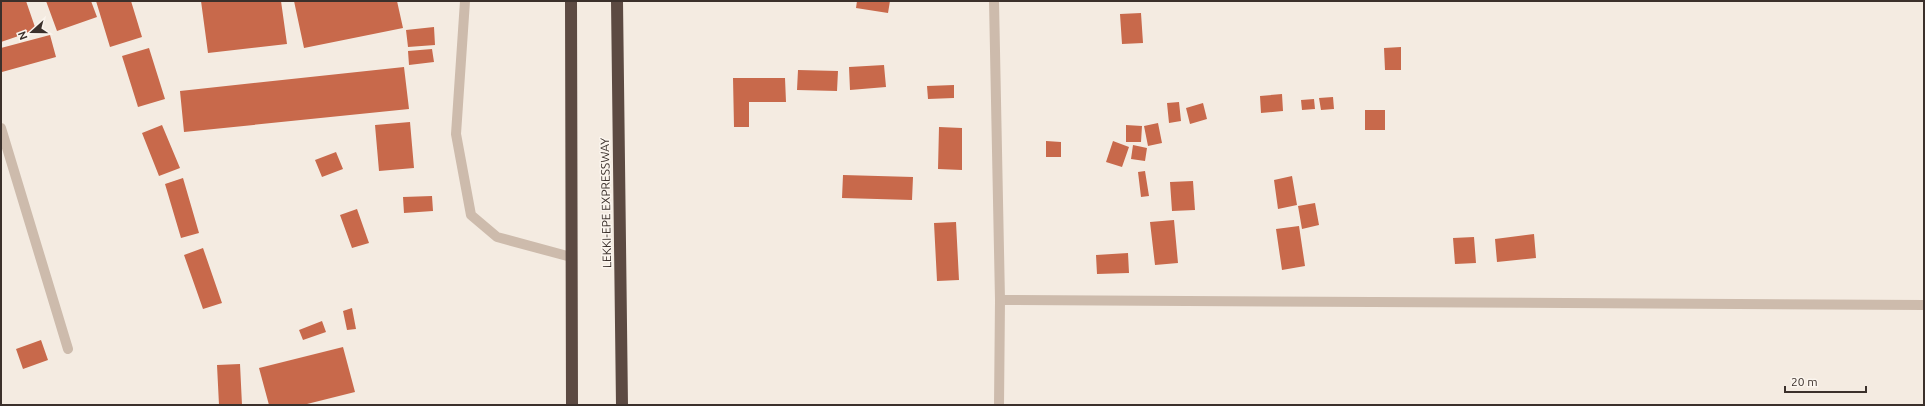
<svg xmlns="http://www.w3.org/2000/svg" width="1925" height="406" viewBox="0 0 1925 406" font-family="Ubuntu,sans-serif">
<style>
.building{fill:#c8694b}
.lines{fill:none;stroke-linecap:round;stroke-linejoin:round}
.street{stroke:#cdbbac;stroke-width:10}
.highway{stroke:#5c4a42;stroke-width:12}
.labels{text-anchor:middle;stroke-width:3;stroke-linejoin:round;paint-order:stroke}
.street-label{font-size:12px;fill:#3b302b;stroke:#fbf5ee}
</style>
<rect width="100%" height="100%" fill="#f4ebe1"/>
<path class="building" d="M1,1H26L36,30L1,42Z
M46,1H91L97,17L57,31Z
M96,1H131L142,37L110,47Z
M201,1H281L287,44L208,53Z
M294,1H397L403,28L304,48Z
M857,1H890L888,13L856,8Z
M1141,13L1143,43L1122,44L1120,14Z
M434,27L435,45L408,47L406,30Z
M50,35L56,57L2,72L1,48Z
M1401,47V70H1385L1384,48Z
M149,48L165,99L138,107L122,56Z
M432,49L434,62L409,65L408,51Z
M884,65L886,87L850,90L849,67Z
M404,67L409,109L184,132L180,91Z
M798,70L838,71L837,91L797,90Z
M733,78H785L786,102H749V127H734Z
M954,85V98L928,99L927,86Z
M1282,94L1283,111L1261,113L1260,96Z
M1333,97L1334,109L1321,110L1319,98Z
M1314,99L1315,109L1302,110L1301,100Z
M1179,102L1181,121L1169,123L1167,103Z
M1203,103L1207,119L1190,124L1186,108Z
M1365,110H1385V130H1365Z
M410,122L414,168L379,171L375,125Z
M1158,123L1162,143L1148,146L1144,126Z
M162,125L180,168L159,176L142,133Z
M1126,125L1142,126L1141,142H1126Z
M939,127L962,128V170L938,169Z
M1046,141L1061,142V157H1046Z
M1113,141L1129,147L1122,167L1106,162Z
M1133,145L1147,148L1145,161L1131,159Z
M336,152L343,169L322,177L315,160Z
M1145,171L1149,196L1141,197L1138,172Z
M843,175L913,177L912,200L842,198Z
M1292,176L1297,205L1278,209L1274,180Z
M183,178L199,233L181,238L165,184Z
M1193,181L1195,210L1172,211L1170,182Z
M432,196L433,211L404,213L403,197Z
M1315,203L1319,225L1302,229L1298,206Z
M357,209L369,243L352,248L340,215Z
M1174,220L1178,263L1155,265L1150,222Z
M956,222L959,280L937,281L934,223Z
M1299,226L1305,266L1282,270L1276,229Z
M1534,234L1536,258L1497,262L1495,239Z
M1474,237L1476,263L1455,264L1453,238Z
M203,248L222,303L203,309L184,255Z
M1128,253L1129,273L1097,274L1096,255Z
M352,308L356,329L347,330L343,311Z
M322,321L326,332L303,340L299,330Z
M41,340L48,360L23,369L16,349Z
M343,347L355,392L303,405H269L259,368Z
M240,364L242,405H219L217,365Z"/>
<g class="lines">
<path class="street" d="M465,1L456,134L471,215L497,237L571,257
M994,1L1000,300L999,405
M1,128L68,349
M1000,300L1924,305"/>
<path class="highway" d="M571,1L572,405
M617,1L622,405"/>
</g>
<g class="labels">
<g class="street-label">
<text transform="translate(606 203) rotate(-91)" y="4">LEKKI-EPE EXPRESSWAY</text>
</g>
</g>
<rect width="1925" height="406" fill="none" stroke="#3b302b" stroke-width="4"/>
<g transform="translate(32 32) rotate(249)" stroke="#fbf5ee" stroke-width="3" paint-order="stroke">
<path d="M0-3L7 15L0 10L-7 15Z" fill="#3b302b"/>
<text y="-6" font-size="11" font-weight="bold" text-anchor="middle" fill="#3b302b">N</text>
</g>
<path d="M1785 386v6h81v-6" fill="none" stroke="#3b302b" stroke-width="2"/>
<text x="1791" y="386" font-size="12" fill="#3b302b" stroke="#fbf5ee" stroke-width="3" paint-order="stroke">20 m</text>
</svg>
